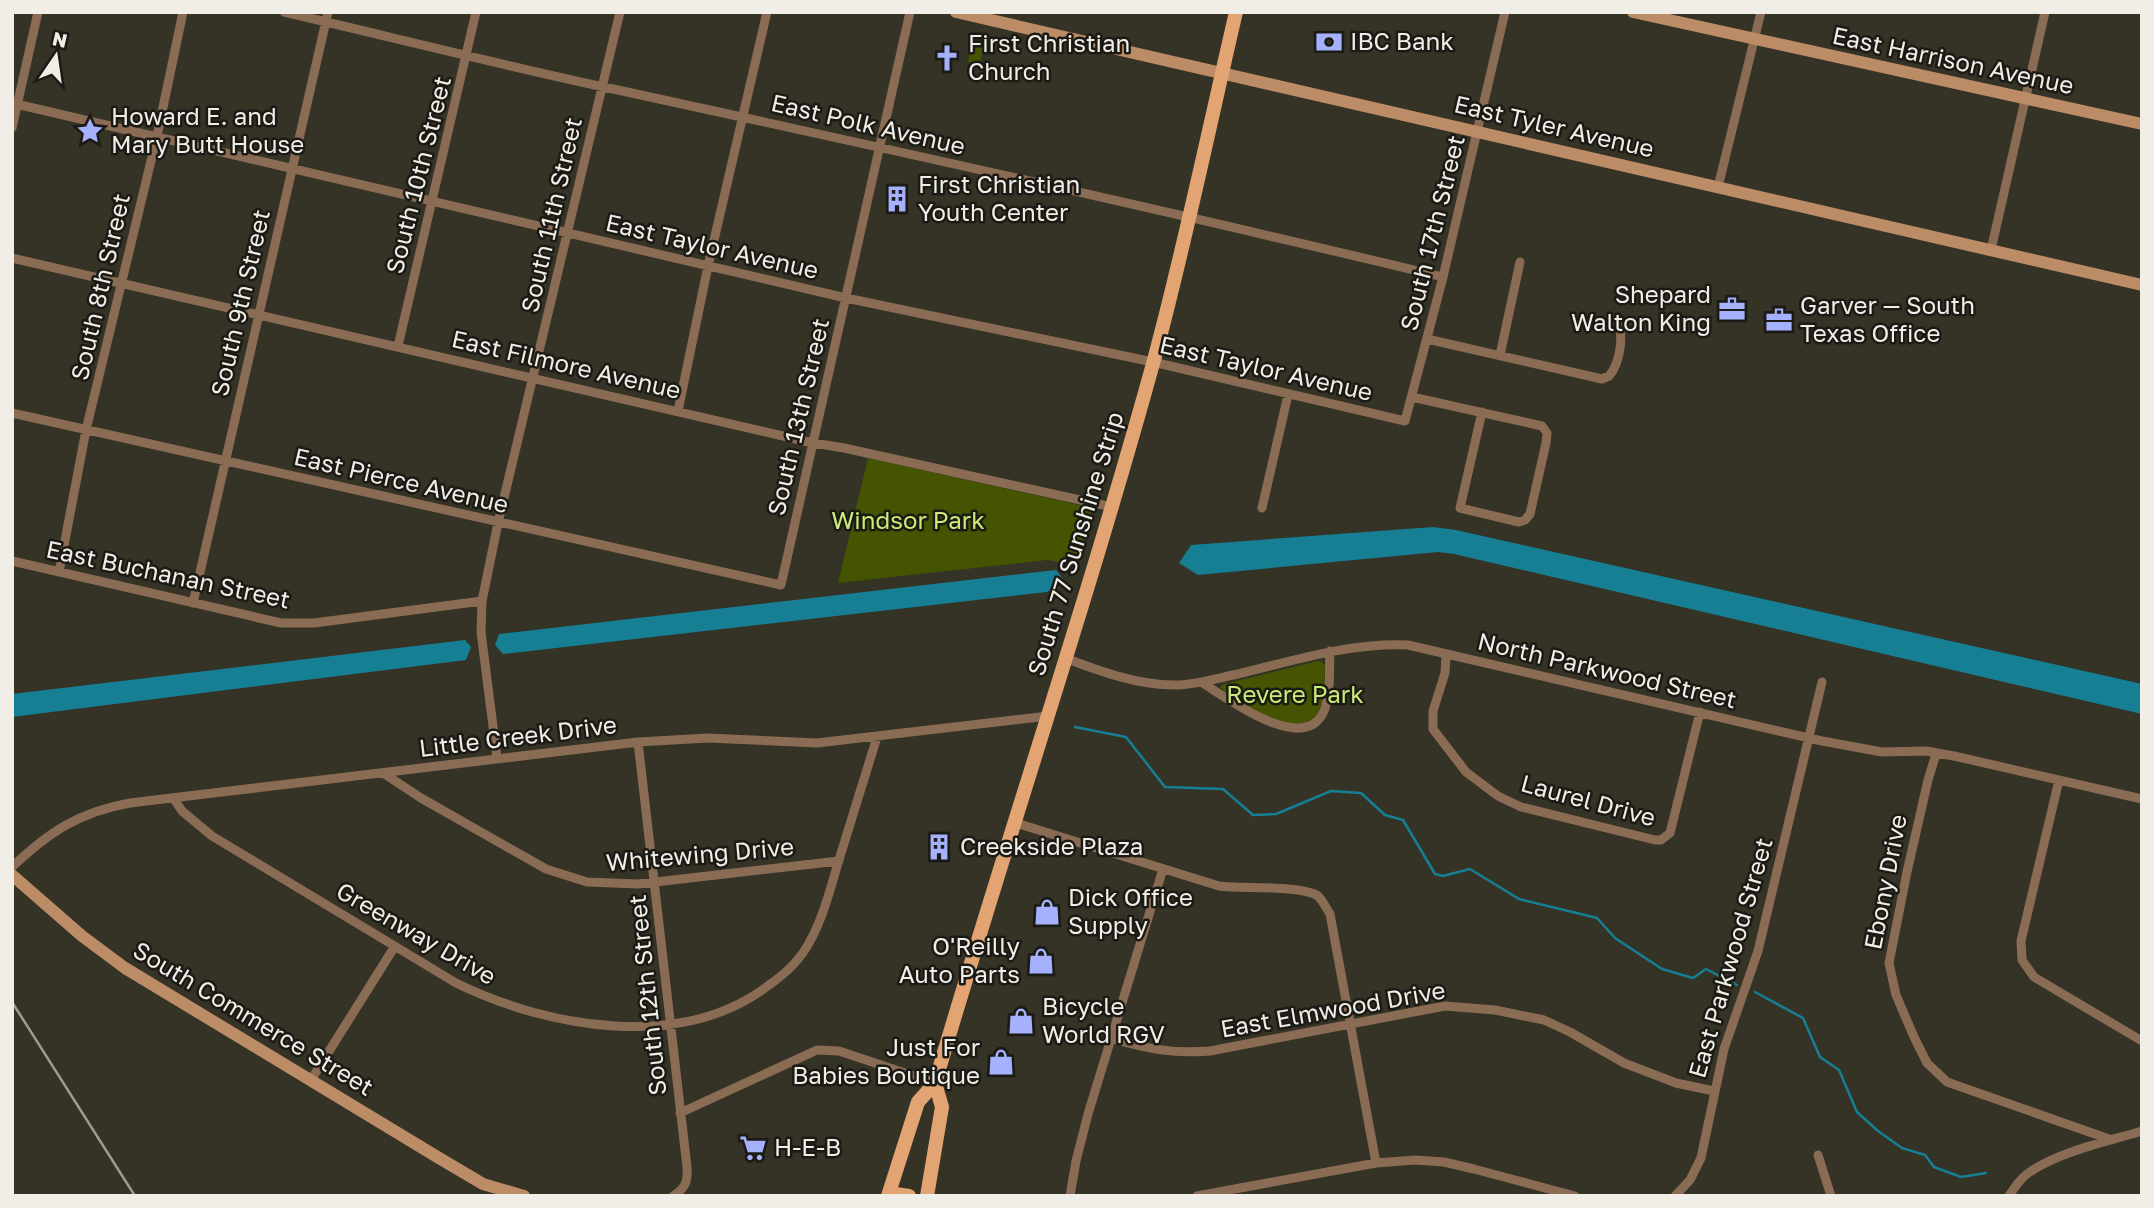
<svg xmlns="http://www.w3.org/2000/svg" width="2154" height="1208" viewBox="0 0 2154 1208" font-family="'Golos Text',sans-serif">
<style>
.green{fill:#445400}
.water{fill:#167f93}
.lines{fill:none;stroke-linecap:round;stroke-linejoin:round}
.stream{stroke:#167f93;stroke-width:2.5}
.minor{stroke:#8a6c54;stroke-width:9}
.secondary{stroke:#bc8c66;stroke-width:12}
.primary{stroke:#e2a472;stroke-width:14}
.rail{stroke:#9d9a91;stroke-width:2.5}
.labels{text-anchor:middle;stroke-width:5;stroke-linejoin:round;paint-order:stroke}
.poi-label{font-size:24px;fill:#f0eee6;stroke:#1b1a15;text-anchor:start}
.street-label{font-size:24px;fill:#f0eee6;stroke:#1b1a15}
.park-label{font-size:24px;fill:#cbea77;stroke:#1b1a15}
</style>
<rect width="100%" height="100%" fill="#353226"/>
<path class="green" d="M973,43L984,45L980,64L968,62Z
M868,458L1092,508L1075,565L1047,560L838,583Z
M1318,661L1322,662L1325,666C1324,679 1326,697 1320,709C1302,745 1244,704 1224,691L1220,687L1224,684Z"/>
<path class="water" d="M1433,527L1456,530L2142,684V714L1454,554L1438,552L1198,575L1179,563L1191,545Z
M1056,570L1063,579L1060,584L1047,592L503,654L495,645L499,634Z
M465,640L471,647L466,660L12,717V694Z"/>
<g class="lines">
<path class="stream" d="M1075,727L1126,737L1165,787L1223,789L1253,815L1276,814L1331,791L1361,793L1385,815L1403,820L1435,874L1443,876L1470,869L1519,899L1597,918L1615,938L1662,969L1693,978L1706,969L1737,985
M1755,992L1803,1018L1820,1057L1839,1070L1857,1112L1878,1131L1902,1148L1925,1155L1934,1167L1961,1177L1986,1173"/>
<path class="minor" d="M284,12C391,37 497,64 604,87C885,148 1165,210 1443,277
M12,103L846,298L1153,362L1405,421L1443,277L1505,12
M12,128L38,12
M1718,187L1761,12
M1991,250L2045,12
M12,258L813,443L844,448L1112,507
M1427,339L1602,379L1609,376C1621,362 1624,334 1617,318
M398,346L476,12
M1500,355L1520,262
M1412,397L1542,426L1547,433L1546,443L1530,514L1525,520L1519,522L1460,508L1482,412
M678,411L708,266L767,12
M12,413L781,585L910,12
M1262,508L1288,395
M12,561L281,623H314L482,601
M59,572L86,430L157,136L183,12
M193,603L328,12
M1446,654L1445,673L1433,711V729L1466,772L1498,796L1521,807L1655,840H1661L1670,833L1700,712
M1065,658C1099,671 1137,685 1174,685C1196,685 1217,678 1238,674C1296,660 1347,643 1408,645L1822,741L1882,752L1926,751L1954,756L2142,799
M1201,682C1226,697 1304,757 1324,711C1331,694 1329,670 1330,651
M638,742L687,1167C688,1181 686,1188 673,1196
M1936,754L1928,780L1907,872L1889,963L1896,995L1914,1037L1927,1063L1947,1082L2112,1140
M497,758L481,632L482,601L498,523L620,12
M383,773L421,798L546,869L587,882L638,884L839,861
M2059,780L2021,941L2022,960L2034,977L2142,1041
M174,799L182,811L212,836L456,983C548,1028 682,1052 769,985C785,974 800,960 809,943C823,918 830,890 838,863C851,821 864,779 877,737
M1013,822L1219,886C1242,889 1303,885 1318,896C1323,901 1326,908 1330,914L1376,1163
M12,867C49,832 79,812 130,803L638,742L708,738L817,743L1048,716
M1113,1039C1149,1049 1173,1054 1210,1051L1445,1006L1495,1010L1544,1020L1570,1032L1624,1063L1676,1083L1714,1091
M311,1080L395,946
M680,1113L817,1050L839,1051L935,1083
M1818,1155L1831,1196
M1070,1196L1076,1161L1088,1114L1163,869
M1197,1196L1376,1163L1415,1160L1444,1162L1474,1169L1575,1196
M1675,1196L1690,1180L1701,1158L1724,1049L1758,951L1822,682
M2009,1196C2014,1188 2019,1180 2027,1174C2057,1152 2106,1142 2142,1131"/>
<path class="secondary" d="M956,12L2142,285
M1633,12L2142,124
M12,875L82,936L125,968L439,1158L483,1184L524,1196"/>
<path class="primary" d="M889,1193L909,1196
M888,1196L918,1102L935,1083C1006,841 1087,603 1154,360C1185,245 1209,128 1236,12
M927,1196L942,1107L935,1083"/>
<path class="rail" d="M12,1002L135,1196"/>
</g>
<defs>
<g id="bank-bare" transform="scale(2.1)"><path d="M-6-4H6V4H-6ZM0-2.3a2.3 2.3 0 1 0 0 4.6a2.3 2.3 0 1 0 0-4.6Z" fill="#a5b1fc" stroke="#1b1a15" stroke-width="2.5" paint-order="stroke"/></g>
<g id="church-bare" transform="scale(2.1)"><path d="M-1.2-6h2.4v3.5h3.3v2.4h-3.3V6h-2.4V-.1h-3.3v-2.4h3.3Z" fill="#a5b1fc" stroke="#1b1a15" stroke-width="2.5" paint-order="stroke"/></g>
<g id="sight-bare" transform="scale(2.1)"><path d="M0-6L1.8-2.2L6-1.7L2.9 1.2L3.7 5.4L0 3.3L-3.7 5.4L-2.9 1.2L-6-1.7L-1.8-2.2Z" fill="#a5b1fc" stroke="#1b1a15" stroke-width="2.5" paint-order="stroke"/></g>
<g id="building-bare" transform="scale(2.1)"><path d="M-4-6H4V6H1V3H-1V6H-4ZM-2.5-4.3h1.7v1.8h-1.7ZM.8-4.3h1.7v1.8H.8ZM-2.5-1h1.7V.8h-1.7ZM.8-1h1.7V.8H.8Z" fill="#a5b1fc" stroke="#1b1a15" stroke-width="2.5" paint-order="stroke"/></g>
<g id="office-bare" transform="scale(2.1)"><path d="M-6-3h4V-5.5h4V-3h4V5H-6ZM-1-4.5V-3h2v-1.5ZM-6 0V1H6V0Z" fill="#a5b1fc" stroke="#1b1a15" stroke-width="2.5" paint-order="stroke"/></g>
<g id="shop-bare" transform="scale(2.1)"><path d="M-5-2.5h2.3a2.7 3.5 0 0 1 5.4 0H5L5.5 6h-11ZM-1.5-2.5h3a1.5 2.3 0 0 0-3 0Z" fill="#a5b1fc" stroke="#1b1a15" stroke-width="2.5" paint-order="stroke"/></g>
<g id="supermarket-bare" transform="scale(2.1)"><path d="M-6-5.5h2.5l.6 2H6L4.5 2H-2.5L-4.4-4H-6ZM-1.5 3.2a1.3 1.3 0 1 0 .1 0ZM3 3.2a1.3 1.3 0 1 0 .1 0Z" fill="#a5b1fc" stroke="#1b1a15" stroke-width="2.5" paint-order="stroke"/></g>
</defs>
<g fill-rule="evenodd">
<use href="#bank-bare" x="1329" y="42"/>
<use href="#church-bare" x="947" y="58"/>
<use href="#sight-bare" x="90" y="131"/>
<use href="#building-bare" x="897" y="199"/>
<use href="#office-bare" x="1732" y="309"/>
<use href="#office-bare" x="1779" y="320"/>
<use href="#building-bare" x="939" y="847"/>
<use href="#shop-bare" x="1047" y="912"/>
<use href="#shop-bare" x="1041" y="961"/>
<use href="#shop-bare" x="1021" y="1021"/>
<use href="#shop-bare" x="1001" y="1062"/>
<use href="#supermarket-bare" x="753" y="1148"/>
</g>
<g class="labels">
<g class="poi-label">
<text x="1350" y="50">IBC Bank</text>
<text x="968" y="52">First Christian<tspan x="968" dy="28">Church</tspan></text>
<text x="111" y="125">Howard E. and<tspan x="111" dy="28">Mary Butt House</tspan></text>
<text x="918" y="193">First Christian<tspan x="918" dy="28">Youth Center</tspan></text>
<text x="1711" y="303" text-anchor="end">Shepard<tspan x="1711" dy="28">Walton King</tspan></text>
<text x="1800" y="314">Garver — South<tspan x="1800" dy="28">Texas Office</tspan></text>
<text x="960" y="855">Creekside Plaza</text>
<text x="1068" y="906">Dick Office<tspan x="1068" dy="28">Supply</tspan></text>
<text x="1020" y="955" text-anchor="end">O'Reilly<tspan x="1020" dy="28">Auto Parts</tspan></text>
<text x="1042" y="1015">Bicycle<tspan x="1042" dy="28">World RGV</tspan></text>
<text x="980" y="1056" text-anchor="end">Just For<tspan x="980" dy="28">Babies Boutique</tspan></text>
<text x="774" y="1156">H-E-B</text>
</g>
<g class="street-label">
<text transform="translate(1953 61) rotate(12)" y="8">East Harrison Avenue</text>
<text transform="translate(868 125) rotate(13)" y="8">East Polk Avenue</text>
<text transform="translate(1554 127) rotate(13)" y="8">East Tyler Avenue</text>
<text transform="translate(419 175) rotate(-76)" y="8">South 10th Street</text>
<text transform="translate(552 215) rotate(-77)" y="8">South 11th Street</text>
<text transform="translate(1433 233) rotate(-76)" y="8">South 17th Street</text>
<text transform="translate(712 247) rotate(13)" y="8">East Taylor Avenue</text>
<text transform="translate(101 287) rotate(-77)" y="8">South 8th Street</text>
<text transform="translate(241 303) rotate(-77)" y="8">South 9th Street</text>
<text transform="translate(566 365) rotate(13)" y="8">East Filmore Avenue</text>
<text transform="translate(1266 369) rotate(13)" y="8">East Taylor Avenue</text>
<text transform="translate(799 417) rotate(-77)" y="8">South 13th Street</text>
<text transform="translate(401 481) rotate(13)" y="8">East Pierce Avenue</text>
<text transform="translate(1076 544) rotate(-73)" y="8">South 77 Sunshine Strip</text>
<text transform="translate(168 575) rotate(12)" y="8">East Buchanan Street</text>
<text transform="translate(1607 671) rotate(13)" y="8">North Parkwood Street</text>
<text transform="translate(518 737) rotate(-7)" y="8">Little Creek Drive</text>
<text transform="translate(1588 801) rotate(15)" y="8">Laurel Drive</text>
<text transform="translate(700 855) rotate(-5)" y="8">Whitewing Drive</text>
<text transform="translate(1886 882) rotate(-79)" y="8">Ebony Drive</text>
<text transform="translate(416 934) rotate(30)" y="8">Greenway Drive</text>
<text transform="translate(1731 958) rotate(-74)" y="8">East Parkwood Street</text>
<text transform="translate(648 995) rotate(-96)" y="8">South 12th Street</text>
<text transform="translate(1333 1010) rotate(-10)" y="8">East Elmwood Drive</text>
<text transform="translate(253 1019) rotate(31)" y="8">South Commerce Street</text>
</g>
<g class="park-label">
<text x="908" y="529">Windsor Park</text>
<text x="1295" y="703">Revere Park</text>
</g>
</g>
<rect width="2154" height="1208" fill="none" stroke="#f0eee6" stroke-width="28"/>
<g transform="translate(56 56) rotate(13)" stroke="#1b1a15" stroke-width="5" paint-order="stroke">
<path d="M0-5L12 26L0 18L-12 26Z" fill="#f0eee6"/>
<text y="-10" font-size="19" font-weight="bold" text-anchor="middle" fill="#f0eee6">N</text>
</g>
</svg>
